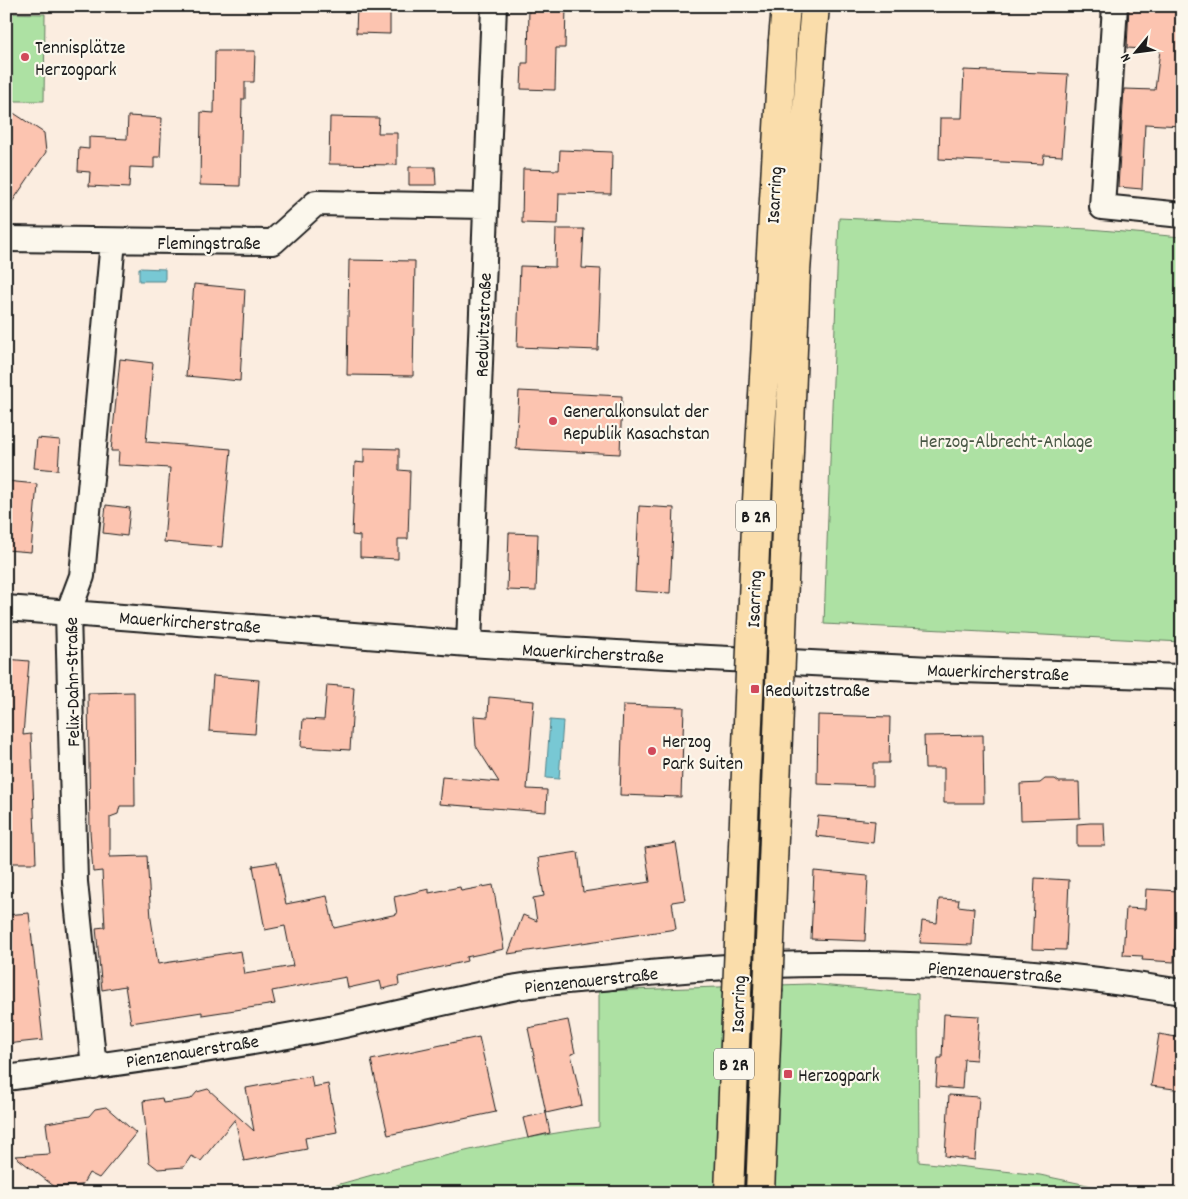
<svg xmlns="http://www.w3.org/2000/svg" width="1188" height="1199" viewBox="0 0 1188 1199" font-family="Dekko,sans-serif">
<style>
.green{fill:#ade1a3;stroke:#647e60}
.water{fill:#78c8d4;stroke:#53838a}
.building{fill:#fcc4b0;stroke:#1c1c1c}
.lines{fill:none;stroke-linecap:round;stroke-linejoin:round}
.street-casing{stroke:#1c1c1c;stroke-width:28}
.highway-casing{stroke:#1c1c1c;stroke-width:31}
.street{stroke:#fbf7ec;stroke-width:24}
.highway{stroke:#faddab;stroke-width:28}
.highway-bridge-casing{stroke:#1c1c1c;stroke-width:31;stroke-linecap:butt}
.highway-bridge{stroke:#faddab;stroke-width:28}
.poi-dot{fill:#d1495b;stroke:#fbf7ec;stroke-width:2}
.labels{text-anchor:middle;stroke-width:4.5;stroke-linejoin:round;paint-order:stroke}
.shield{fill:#fbf7ec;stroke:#5f5e5a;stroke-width:1}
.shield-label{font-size:18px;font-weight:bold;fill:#1c1c1c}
.poi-label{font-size:19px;fill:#1c1c1c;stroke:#fbf7ec;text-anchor:start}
.street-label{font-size:19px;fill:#1c1c1c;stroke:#fbf7ec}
.park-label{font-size:19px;fill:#485744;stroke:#fbf7ec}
</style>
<rect width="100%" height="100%" fill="#fbede0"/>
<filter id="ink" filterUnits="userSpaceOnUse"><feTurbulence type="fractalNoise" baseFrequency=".02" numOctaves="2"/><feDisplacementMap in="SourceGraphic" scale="10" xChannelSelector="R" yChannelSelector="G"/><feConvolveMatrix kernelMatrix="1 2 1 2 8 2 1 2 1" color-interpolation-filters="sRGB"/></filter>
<g filter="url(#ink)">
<path class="green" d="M6,13L45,14L44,101H6Z
M839,218L1089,229L1182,237V642L824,624Z
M809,984L918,994L919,1162L1040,1175L1125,1193H309C405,1165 500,1139 599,1127V991Z"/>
<path class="water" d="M139,268L165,269V281H139Z
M550,720L563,721L559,779L546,778Z"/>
<path class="building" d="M357,6H390V34L356,33Z
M529,6H566L565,48H556L555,90L521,89L522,63H528Z
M1129,6H1182V126L1145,124L1142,189L1118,187L1124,89L1155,90L1160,50L1127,48Z
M215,51H255L254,82H245V99H242L240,186L200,185L201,112L214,113Z
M964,70L1068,74L1062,156L1044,155L1043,164L939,159L940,118H962Z
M6,108L44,133L46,152L6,211Z
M128,116L162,118L160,157H154V168L130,167L129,188L89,186L90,172L78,171L79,148L89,149V137L127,139Z
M330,117L379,118L378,133H397V165L329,164Z
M560,150L612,152L611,194L559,193L558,224L522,223L523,169L559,170Z
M409,167H435L436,185H409Z
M556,229H584L582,268L601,269L598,350L517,347L520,266L555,267Z
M349,260L415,261L413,376L347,375Z
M194,284L245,289L240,381L186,376Z
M120,359L153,363L146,442L231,449L222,547L164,542L170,468L118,465L119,451H111Z
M519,391L622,396L620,454L516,449Z
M37,438L60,440L58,470L34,468Z
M364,448L399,449V470L410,471L408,539H398V559L360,557V536L352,535L355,462L364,463Z
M6,481L37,484L31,552L6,550Z
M106,505L130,508L127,536L103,533Z
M639,506L674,508L670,593L635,591Z
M509,533L538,534L536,591L507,590Z
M6,659L29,661L23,735L31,734L36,863H6Z
M213,676L259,680L255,734L209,731Z
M327,685L354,687L350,750L301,747L303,719L324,720Z
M134,692L135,806H120L118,814L110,817V857L147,856L151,919L158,964L241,951L245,974L293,966L285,926L265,930L253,866L277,862L286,904L327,896L334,928L397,914L394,897L429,889V893L460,887L461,891L493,885L504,949L466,957L467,961L398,977L399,985L382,989L380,981L348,988L346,977L272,991L275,1004L202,1015V1012L131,1023L125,986L102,990L96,928L105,927L102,871L93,872L90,831L88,693Z
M489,697L534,701L527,789L547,790L546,812L439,804L442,777L499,782L476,746L474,716L488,717Z
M623,705L684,707L681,797L620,795Z
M818,715L890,717L889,763H873V786L817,784Z
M983,735L984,803H944V768H925L924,736Z
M1045,779H1055L1059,782H1079L1080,818L1021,820L1020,784L1040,783Z
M818,816L875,821L873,843L816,836Z
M1090,823H1104L1105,846H1077V824Z
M676,843L685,900L672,902L676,929L508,954L523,915L537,921L533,898L544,896L538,858L578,852L583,892L650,882L645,848Z
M814,871L868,876L865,941L811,939Z
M1035,878L1069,880L1066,950L1032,949Z
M1146,889L1178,891L1174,962L1142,960L1143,956L1123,955L1126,908L1145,909Z
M939,899L959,900L958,906L974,908L972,945L920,943L922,921L937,923Z
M29,913L43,1040L6,1044V915Z
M944,1014L979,1016L976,1060L964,1059L962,1089L936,1087L938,1058H942Z
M568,1020L575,1053L571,1054L582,1105L546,1113L528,1028Z
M1159,1034L1182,1038V1090L1151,1086Z
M479,1037L496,1112L388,1135L371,1060Z
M311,1076L313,1087L328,1084L337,1132L305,1138L307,1149L244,1161L235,1119L201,1161L191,1156L184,1167L158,1169L149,1162L143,1101L162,1098L163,1103L191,1099L197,1092L208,1089L254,1131L246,1088Z
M949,1095L979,1097L975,1160L945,1156Z
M106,1107L136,1133L99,1178L89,1173L82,1185L55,1187L15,1156L50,1154L46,1123L89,1116L95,1109Z
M546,1113L550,1133L528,1138L523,1118Z"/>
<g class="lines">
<g class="street-casing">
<path id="street" d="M1115,6L1102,207L1182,215
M6,239L273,242L316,203L486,206
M6,608L469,644L650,655L931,669L1182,677
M469,644L494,6
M94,1067L75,882L68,613L82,576L113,241
M6,1078C114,1064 223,1049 330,1028C393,1015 454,999 517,987C548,982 580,980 612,977C801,955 993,961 1182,992"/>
</g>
<g class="highway-casing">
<path id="highway" d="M783,40L786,6
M812,40L815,6
M729,1193L737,993
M760,1193L768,992"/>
</g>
<use href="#street" class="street"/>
<use href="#highway" class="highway"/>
<g class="highway-bridge-casing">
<path id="highway-bridge" d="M768,992L796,272L812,40
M737,993L757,501L783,40"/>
</g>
<use href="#highway-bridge" class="highway-bridge"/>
</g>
</g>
<g class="poi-dot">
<circle cx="25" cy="57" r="5"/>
<circle cx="553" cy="421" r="5"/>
<rect x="750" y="684" width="10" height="10" rx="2.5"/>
<circle cx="652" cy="751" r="5"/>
<rect x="783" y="1069" width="10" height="10" rx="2.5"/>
</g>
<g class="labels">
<g class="shield">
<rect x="736" y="500.5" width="40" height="31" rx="4"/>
<rect x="714" y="1048.5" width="40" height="31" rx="4"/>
</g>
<g class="shield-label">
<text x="756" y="522">B 2R</text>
<text x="734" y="1070">B 2R</text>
</g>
<g class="poi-label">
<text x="35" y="53">Tennisplätze<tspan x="35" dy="22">Herzogpark</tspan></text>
<text x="563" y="417">Generalkonsulat der<tspan x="563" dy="22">Republik Kasachstan</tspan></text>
<text x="765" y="696">Redwitzstraße</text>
<text x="662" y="747">Herzog<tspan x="662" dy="22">Park Suiten</tspan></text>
<text x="798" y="1081">Herzogpark</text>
</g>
<g class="street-label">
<text transform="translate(773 195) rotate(-87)" y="7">Isarring</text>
<text x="209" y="249">Flemingstraße</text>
<text transform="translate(482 325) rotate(-88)" y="7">Redwitzstraße</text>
<text transform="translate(753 599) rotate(-88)" y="7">Isarring</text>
<text transform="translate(190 621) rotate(4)" y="7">Mauerkircherstraße</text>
<text transform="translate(593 652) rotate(3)" y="7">Mauerkircherstraße</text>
<text transform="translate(998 671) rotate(2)" y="7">Mauerkircherstraße</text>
<text transform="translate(71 682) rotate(-91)" y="7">Felix-Dahn-Straße</text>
<text transform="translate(995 971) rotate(4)" y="7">Pienzenauerstraße</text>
<text transform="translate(591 979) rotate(-6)" y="7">Pienzenauerstraße</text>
<text transform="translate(737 1004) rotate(-88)" y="7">Isarring</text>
<text transform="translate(192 1050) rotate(-9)" y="7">Pienzenauerstraße</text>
</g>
<g class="park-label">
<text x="1006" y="447">Herzog-Albrecht-Anlage</text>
</g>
</g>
<rect width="1188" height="1199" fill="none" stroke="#fbf7ec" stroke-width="25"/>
<rect x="12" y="12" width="1163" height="1174" fill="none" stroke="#1c1c1c" stroke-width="2" filter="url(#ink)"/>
<g transform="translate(1136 52) rotate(241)" stroke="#fbf7ec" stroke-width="4" paint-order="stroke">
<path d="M0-4L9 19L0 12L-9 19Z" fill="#1c1c1c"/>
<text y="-8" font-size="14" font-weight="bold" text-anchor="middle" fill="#1c1c1c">N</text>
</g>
</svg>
